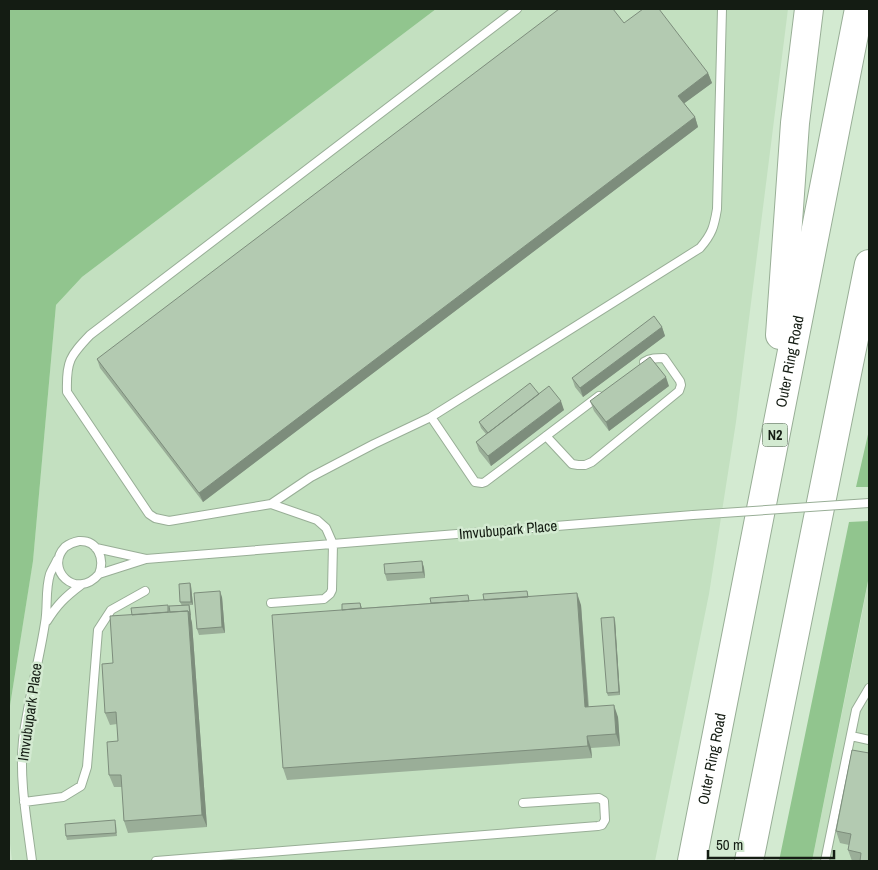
<svg xmlns="http://www.w3.org/2000/svg" width="878" height="870" viewBox="0 0 878 870" font-family="'Archivo Narrow',sans-serif">
<style>
.built{fill:#c3e0c0}
.green{fill:#91c58e}
.lines{fill:none;stroke-linecap:round;stroke-linejoin:round}
.lane-casing{stroke:#98ae96;stroke-width:10}
.highway-casing{stroke:#98ae96;stroke-width:30}
.lane{stroke:#fff;stroke-width:8}
.highway{stroke:#fff;stroke-width:28}
.lane-bridge-casing{stroke:#98ae96;stroke-width:10;stroke-linecap:butt}
.lane-bridge{stroke:#fff;stroke-width:8}
.wall{fill:#9aae98}
.shaded-wall{fill:#7d8d7c}
.building{fill:#b3cab1;stroke:#7d8d7c}
.labels{text-anchor:middle;stroke-width:5;stroke-linejoin:round;paint-order:stroke}
.shield{fill:#d3ead1;stroke:#4d5a4c;stroke-width:1}
.shield-label{font-size:14px;font-weight:bold;fill:#141c13}
.street-label{font-size:15px;fill:#141c13;stroke:#d3ead1}
</style>
<rect width="100%" height="100%" fill="#d3ead1"/>
<path class="built" d="M436,9H788L736,422L709,594L655,861H12L9,835V712L33,560L56,305L82,277Z
M869,576V861H812L861,619Z"/>
<path class="green" d="M9,9H436L82,277L56,305L33,561L9,712Z
M869,430V487H856Z
M869,521V576L812,861H779L849,522Z"/>
<g class="lines">
<g class="lane-casing">
<path id="lane" d="M599,396L485,482L482,483L475,482L431,417L700,248C712,234 714,227 717,209L722,9
M546,436L572,464L578,465H585L592,462L679,391L681,385L680,381L664,358C657,358 650,358 644,362
M271,504L311,477L374,444L431,417
M96,548L146,559
M99,574C105,559 98,540 79,541C74,542 69,544 65,547C44,569 76,601 99,574L146,559L693,515
M271,603L324,599L330,594L332,590L333,544L326,528L317,520L271,504L169,521L155,518L149,514L67,392C66,361 70,356 90,335L517,9
M47,621C57,605 65,597 81,585
M851,736L869,740
M24,802L63,797L81,786L87,767L98,630L111,610L145,591
M32,861C27,821 19,780 23,740C28,700 39,662 45,623C48,607 45,590 50,574C52,569 55,565 57,560
M156,861L598,826L602,825L605,820L604,801L599,798L523,803
M825,861L856,710L869,688"/>
</g>
<g class="highway-casing">
<g id="highway">
<path d="M780,335L795,123L809,9"/>
<path id="s1" d="M692,861L859,9"/>
<path d="M749,861L869,264"/>
</g>
</g>
<use href="#lane" class="lane"/>
<use href="#highway" class="highway"/>
<g class="lane-bridge-casing">
<path id="lane-bridge" d="M693,515L869,503"/>
</g>
<use href="#lane-bridge" class="lane-bridge"/>
</g>
<path class="wall" d="M624,23L708,73L712,83L684,103L695,117L698,127L203,502L100,368L97,359Z
M662,327L665,336L583,397L575,387L572,378Z
M669,386L609,431L594,411L590,401Z
M539,394L564,410L491,466L479,451L476,442L486,434L481,428L479,422Z
M422,561L424,568L425,578L387,581L385,574Z
M190,583L191,586L193,605H189L190,608L191,619L192,623L207,827L128,833L124,821L122,787H114L109,775L118,741L117,724L110,725L105,713L113,663L132,615L168,605L169,608L182,606L180,602Z
M527,591L528,596L581,605L589,707L618,717L620,746L591,748L592,758L287,780L283,768L342,610L360,603L362,608L431,603L469,598V601L484,600Z
M222,597L225,633L199,635L197,629Z
M615,620L620,695L608,696L607,693Z
M869,753V861H852L848,850L849,845L840,843L836,831Z
M116,824L117,836L67,840L66,836Z"/>
<path class="shaded-wall" d="M708,73L712,83L682,105L678,96Z
M695,117L698,127L203,502L199,493Z
M662,327L665,336L583,397L580,388Z
M666,377L669,386L609,431L606,422Z
M561,401L564,410L491,466L488,456Z
M422,561L424,568L425,578L423,572Z
M190,583L191,586L193,605L191,602Z
M220,591L222,597L225,633L222,627Z
M577,593L581,605L589,719L585,707Z
M189,605L190,608L191,619L192,623L207,827L202,815L188,611Z
M614,617L615,620L620,695L619,692Z
M614,705L618,717L620,746L616,734Z
M587,736L591,748L592,758L588,746Z"/>
<path class="building" d="M559,9H613L624,23L643,9H659L708,73L678,96L695,117L199,493L97,359Z
M654,316L662,327L580,388L572,378Z
M650,357L666,377L606,422L590,401Z
M530,383L539,394L488,433L479,422Z
M549,386L561,401L488,456L476,442Z
M422,561L423,572L385,574L384,564Z
M190,583L191,602H180L179,584Z
M220,591L222,627L197,629L194,593Z
M527,591L528,597L484,600L483,594Z
M577,593L585,707L614,705L616,734L587,736L588,746L283,768L272,615Z
M468,595L469,601L431,603L430,598Z
M360,603L361,608L342,610V604Z
M168,605V612L132,615L131,608Z
M189,605L190,615L188,611L170,612L169,606Z
M188,611L202,815L124,821L121,775H109L107,742L118,741L116,712L105,713L102,664L113,663L110,616Z
M614,617L619,692L607,693L601,618Z
M852,750L869,753V861H860L861,853L848,850L851,834L836,831Z
M115,820L116,833L66,836L65,824Z"/>
<g class="labels">
<rect class="shield" x="762.5" y="423.5" width="25" height="23" rx="4"/>
<g class="shield-label">
<text x="775" y="440">N2</text>
</g>
<g class="street-label">
<text dy="5" stroke="none"><textPath href="#s1" startOffset="509">Outer Ring Road</textPath></text>
<text transform="translate(508 530) rotate(-5)" y="5">Imvubupark Place</text>
<text transform="translate(30 712) rotate(-82)" y="5">Imvubupark Place</text>
<text dy="5" stroke="none"><textPath href="#s1" startOffset="104">Outer Ring Road</textPath></text>
</g>
</g>
<rect width="878" height="870" fill="none" stroke="#141c13" stroke-width="20"/>
<path d="M708 850v8h126v-8" fill="none" stroke="#141c13" stroke-width="2.5"/>
<text x="716" y="850" font-size="15" fill="#141c13" stroke="#d3ead1" stroke-width="4" paint-order="stroke">50 m</text>
</svg>
